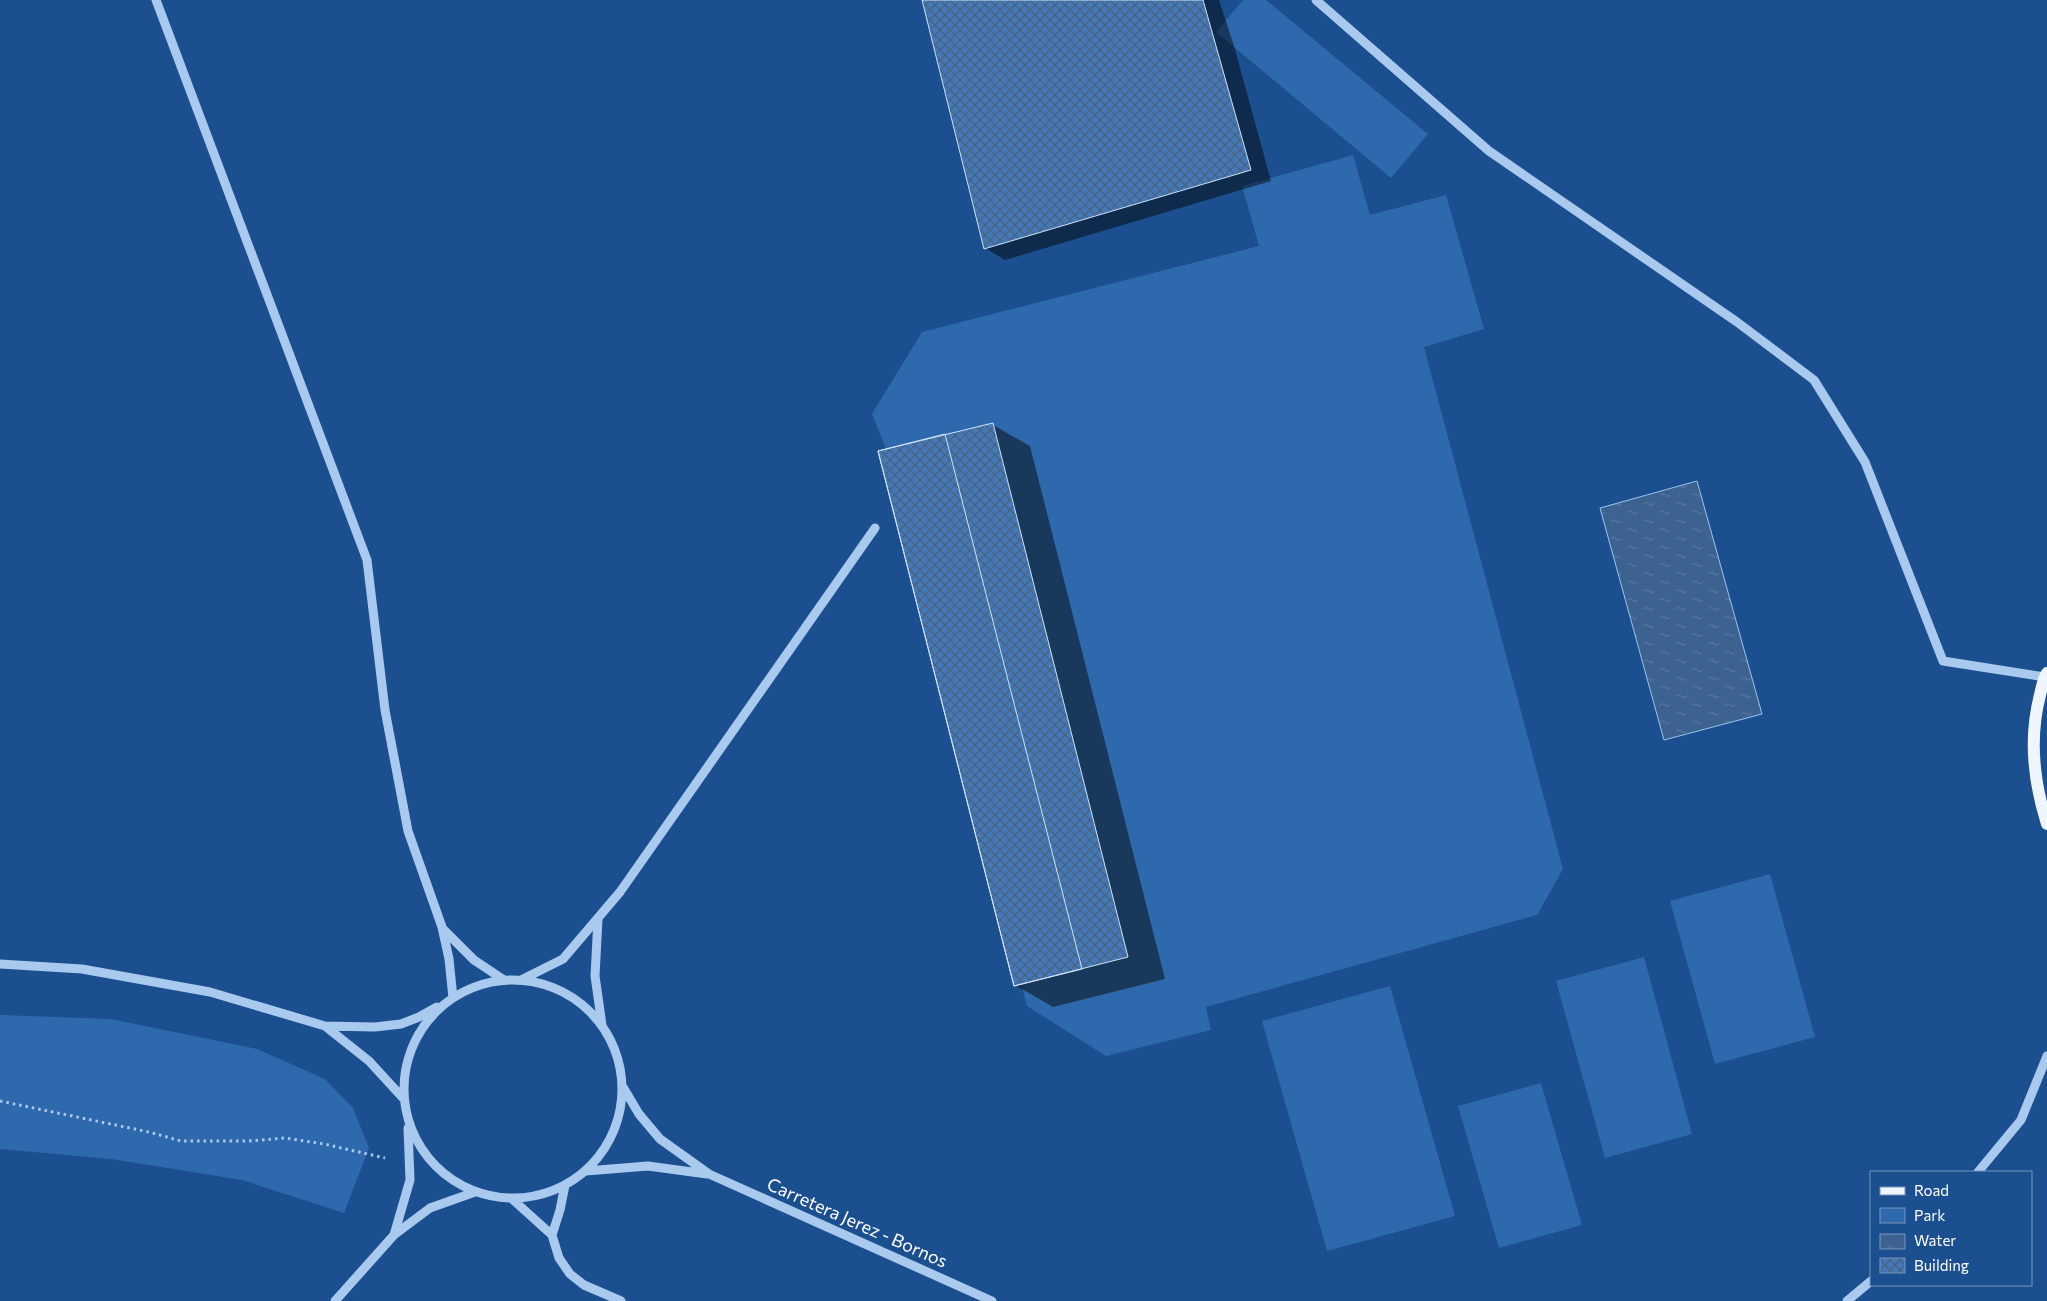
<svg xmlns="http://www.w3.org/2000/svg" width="2047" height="1301" viewBox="0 0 2047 1301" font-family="Commissioner,sans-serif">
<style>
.green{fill:#2e69ad}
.water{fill:url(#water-ripples);stroke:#9cc4f0}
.shadow{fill:#0007}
.building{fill:url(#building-cross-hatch);stroke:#cfe3fa}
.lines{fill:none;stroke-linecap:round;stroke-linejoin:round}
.path{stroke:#a9c9ee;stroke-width:3;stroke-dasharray:2.5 4;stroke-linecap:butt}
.minor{stroke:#a9c9ee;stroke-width:9}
.major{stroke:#f0f6ff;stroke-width:12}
.labels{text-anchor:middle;stroke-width:4;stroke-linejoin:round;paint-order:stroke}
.street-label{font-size:18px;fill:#fff;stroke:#1b4f8f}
</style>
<defs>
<pattern id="water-ripples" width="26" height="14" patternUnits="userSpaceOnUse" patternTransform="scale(1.25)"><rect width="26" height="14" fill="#3c6290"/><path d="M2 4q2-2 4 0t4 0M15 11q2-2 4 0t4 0" fill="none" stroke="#597aa1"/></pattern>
<pattern id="building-cross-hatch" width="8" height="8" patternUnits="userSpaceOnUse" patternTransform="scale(1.25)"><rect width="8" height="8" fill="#4478b7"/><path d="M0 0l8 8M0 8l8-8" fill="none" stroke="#486282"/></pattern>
</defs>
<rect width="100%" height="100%" fill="#1b4f8f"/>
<path class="green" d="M1243,0H1266L1428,134L1391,178L1216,32Z
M1353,155L1370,215L1446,195L1484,329L1424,347L1563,869L1537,915L1206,1007L1211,1030L1106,1056L1027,1006L1021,984L1014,986L878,451L886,449L872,414L922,332L1259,246L1242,186Z
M1770,874L1815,1037L1715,1064L1670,901Z
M1644,957L1692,1134L1605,1158L1556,981Z
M1390,986L1455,1216L1327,1251L1262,1021Z
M0,1015L111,1019L257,1049L325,1079L353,1108L369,1148L344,1213L242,1180L111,1159L0,1149Z
M1541,1083L1582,1225L1499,1248L1458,1106Z"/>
<path class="water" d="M1697,481L1762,714L1664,740L1600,508Z"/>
<path class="shadow" d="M923,0H1219L1234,46L1271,181L1005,260L985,248Z
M993,425L1030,446L1165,979L1053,1007L1015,985Z"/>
<path class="building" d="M922,0H1203L1251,170L984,249Z
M993,423L1128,957L1014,986L878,451Z
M945,434L1082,969L1014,986L878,451Z"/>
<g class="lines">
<path class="path" d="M0,1101L149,1132L181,1141H249L285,1138L324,1144L385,1158"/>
<path class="minor" d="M156,0L367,560L385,710L408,831L442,927L449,959L453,998
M1316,0L1489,151L1737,322L1814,380L1865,462L1943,661L2045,677
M598,919L595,976L602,1025
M443,929L474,960L504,980
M0,964L82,969L210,992L325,1026L375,1027L401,1024L419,1017L437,1007
M523,979L563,959L620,892L875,528
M404 1089a109 109 0 1 1 218 0a109 109 0 1 1-218 0Z
M325,1026L369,1061L403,1098
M623,1087L639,1114L660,1139L709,1174L992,1301
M586,1171L648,1166L707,1174
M1978,1172L2021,1120L2047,1056
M511,1198L552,1235L559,1258L570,1274L584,1285L621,1301
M394,1235L410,1180L408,1128
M552,1235L560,1210L565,1185
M335,1301L394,1235L430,1208L475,1192
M1847,1301L1871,1281"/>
<path class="major" d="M2047,673C2043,679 2042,687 2040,695C2029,737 2034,783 2047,824"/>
</g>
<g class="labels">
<g class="street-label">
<text transform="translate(857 1223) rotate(24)" y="6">Carretera Jerez - Bornos</text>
</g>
</g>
<rect x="1870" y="1171" width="162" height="115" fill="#1b4f8f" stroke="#7695bc"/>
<rect x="1880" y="1187" width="25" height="8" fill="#f0f6ff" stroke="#7695bc"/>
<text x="1914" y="1196" font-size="15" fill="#ffffff">Road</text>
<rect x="1880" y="1208" width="25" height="15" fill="#2e69ad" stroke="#7695bc"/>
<text x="1914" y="1221" font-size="15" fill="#ffffff">Park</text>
<rect x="1880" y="1234" width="25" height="15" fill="url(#water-ripples)" stroke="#7695bc"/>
<text x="1914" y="1246" font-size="15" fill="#ffffff">Water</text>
<rect x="1880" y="1258" width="25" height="15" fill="url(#building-cross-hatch)" stroke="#7695bc"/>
<text x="1914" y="1271" font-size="15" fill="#ffffff">Building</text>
</svg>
